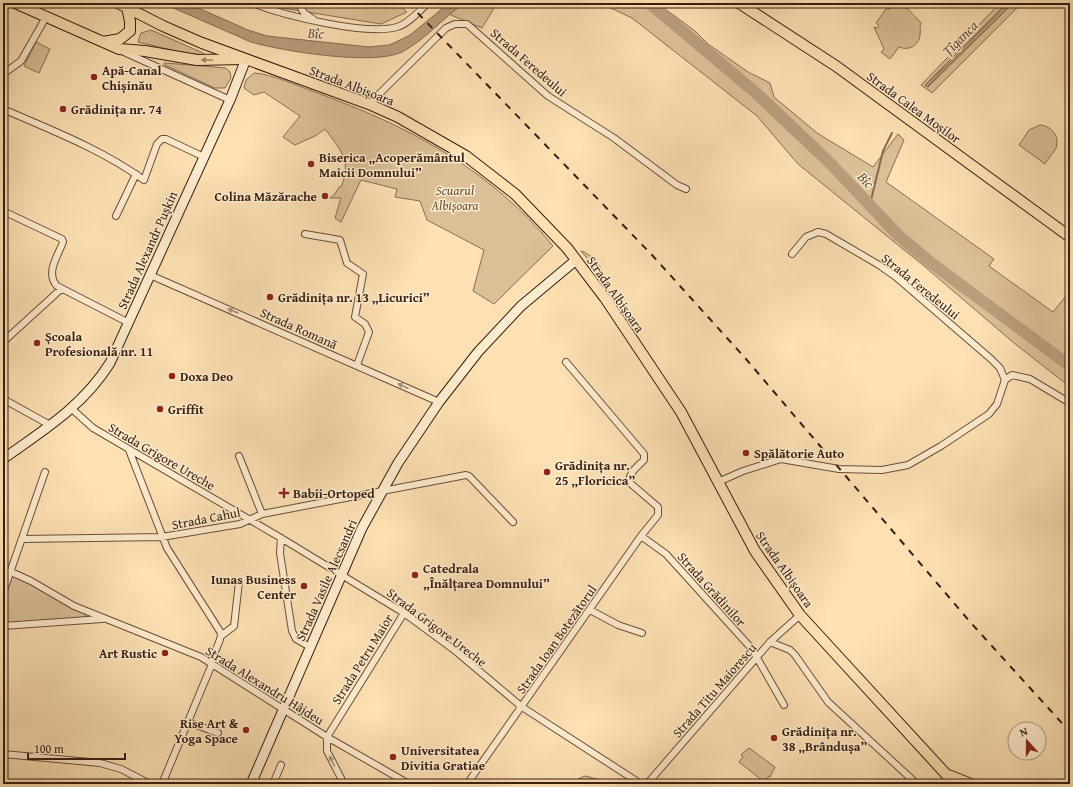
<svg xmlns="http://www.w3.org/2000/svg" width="1073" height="787" viewBox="0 0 1073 787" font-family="'Gentium Book Plus',serif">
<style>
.green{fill:#dbc097;stroke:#886e54}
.water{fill:#b99e7c;stroke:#856a51}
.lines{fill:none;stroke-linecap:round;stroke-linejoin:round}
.stream{stroke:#856a51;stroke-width:2}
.river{stroke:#b99e7c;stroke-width:12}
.street-casing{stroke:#684e3a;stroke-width:8}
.secondary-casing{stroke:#361d11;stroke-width:11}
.primary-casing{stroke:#361d11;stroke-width:12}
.street{stroke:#feecce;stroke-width:6}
.secondary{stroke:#feecce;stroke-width:9}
.primary{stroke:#fde1b3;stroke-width:10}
.rail{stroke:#361d11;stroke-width:2;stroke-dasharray:7 7;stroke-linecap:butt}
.oneway{fill:#a3896a}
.oneway2{fill:#a48f79}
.poi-dot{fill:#8f2418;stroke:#feecce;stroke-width:1.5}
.labels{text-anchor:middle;stroke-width:3;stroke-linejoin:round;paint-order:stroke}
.street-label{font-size:13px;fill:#361d11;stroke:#feecce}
.poi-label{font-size:13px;font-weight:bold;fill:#361d11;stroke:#feecce;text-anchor:start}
.park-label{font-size:13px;font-style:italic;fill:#684e39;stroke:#feecce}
.water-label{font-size:14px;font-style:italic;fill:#644a36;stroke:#feecce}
</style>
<rect width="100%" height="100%" fill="#fde1b3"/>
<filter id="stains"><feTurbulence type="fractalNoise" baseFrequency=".005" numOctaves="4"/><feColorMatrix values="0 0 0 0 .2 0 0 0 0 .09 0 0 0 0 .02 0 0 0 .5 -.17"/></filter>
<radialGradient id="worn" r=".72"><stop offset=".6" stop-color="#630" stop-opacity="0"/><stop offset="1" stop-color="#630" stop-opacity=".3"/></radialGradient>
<path class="green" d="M276,3H397L407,12L381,24L276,7Z
M448,3H497L482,28L451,15Z
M600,3H657L695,31L708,44L748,72L770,83L774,97L817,133L873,167L898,134L904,140L886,182L994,259L989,266L1053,312L1070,291V387L1014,343L924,266L798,164L757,116L632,18Z
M897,3L904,5L921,23C919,27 921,30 920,35C919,46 908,51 899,47L890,59L881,52L884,49L874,27L877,28L879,26L876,23L886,9H889Z
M1000,3H1007L925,85L928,87L1013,3H1022L932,93L921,85Z
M151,30L203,53L204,54L202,55L184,53L138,42L141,33Z
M36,42L50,49L39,73L24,66Z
M166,63L226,68L230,72L231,78L225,88H215L165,65L164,63Z
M254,73C272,74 297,86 315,92C408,126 489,168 553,246L494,304L473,291L484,250L427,220L420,201L395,197L397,189L361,180L341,222L335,218L341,198H330L335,194L339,187H341C352,161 341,150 325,129L315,136L295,145L283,137L300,116L264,92L254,95L244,88L246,80Z
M1040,125C1052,126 1060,137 1056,148C1053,154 1048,158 1045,164L1019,145L1029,130Z
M581,251C591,254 603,266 602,276Z
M12,575L81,611L86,616L79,619L3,625V596Z
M749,748L775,767L770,777L769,776L764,782L739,762L743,757L741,755Z
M585,776L597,779L602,784H573L578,779Z"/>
<path class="water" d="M162,3H187L248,30L267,36L369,47L389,45L400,40L410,35L449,3H464C443,18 425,40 402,52C373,66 282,51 251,42Z
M1007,3H1013L927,87L925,85L953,59Z"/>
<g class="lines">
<path class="stream" d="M870,204L883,151L892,133"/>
<path class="river" d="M649,3L755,92L831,164L898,235L930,262L1070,366"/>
<g class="street-casing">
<path id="street" d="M252,3C282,15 366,36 397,27C408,24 419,11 428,3
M298,3L304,13L313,19
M124,52L230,100
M3,74L21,61L46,17
M369,104L446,28L455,24H467L548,96L614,138L677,185L686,189
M3,109C51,130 101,149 144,180L157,144L162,139H166L204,157
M3,211L62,239L63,242C58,256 45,273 57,286L129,323
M116,216L136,174
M305,234L340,240L347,263L363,274L355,317L365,324L369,332L357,365
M792,254L806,237L818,232L826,234L879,265L896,277L991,359L1000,368L1005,380
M150,275L439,402
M3,342L61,289
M3,399L50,425
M72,409L93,428L281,538L404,613L453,649L522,707L641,784
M129,450L167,548L221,633C221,644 212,652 212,664L162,784
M239,456L262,514
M718,482L743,471L781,459L839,469L882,470L908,465L941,446L989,414L997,404L1005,380L1012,375L1030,379L1070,403
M641,536L666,554L752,649L784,705
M281,538L280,553L292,631L296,639L310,647
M22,539L162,537L240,524L262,514L466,475L469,476L513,522
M11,572L31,581L74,606L201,657L327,737L409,784
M3,593L45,472
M590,610L618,625L642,633
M3,626L102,619
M221,636L234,626L239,582
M770,642L790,650L795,655L828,702L917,784
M188,722L218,733
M3,754L100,763L121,769L150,784
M273,784L281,765
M344,784L327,751V737L404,613
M467,784L641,536L658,515V507L630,483C627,474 638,466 644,460V454L566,362
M647,784L770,642L800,615"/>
</g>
<g class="secondary-casing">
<path id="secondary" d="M3,459C44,430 83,406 110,363L230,100L246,59
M251,784L362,528L398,463L439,402L478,352L521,306L576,260"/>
</g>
<g class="primary-casing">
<path id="primary" d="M15,3L119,49L145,51L197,60L242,59
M118,3L163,26L202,43L369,104L398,117L466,156L515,194L567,248L605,298L681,412L755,551L800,615L955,784
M739,3L836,66L1070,237
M103,42L120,39L130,31V21L127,8
M948,775L971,784"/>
</g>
<use href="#street" class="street"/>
<use href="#secondary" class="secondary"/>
<use href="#primary" class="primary"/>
<path class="rail" d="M408,3L652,255L746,359L971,623L1070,732"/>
</g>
<defs><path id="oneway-solid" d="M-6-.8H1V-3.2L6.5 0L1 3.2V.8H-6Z"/></defs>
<use class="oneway" href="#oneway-solid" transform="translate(207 60) rotate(-178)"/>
<g class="oneway2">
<use href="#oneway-solid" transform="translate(233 311) rotate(-157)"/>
<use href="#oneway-solid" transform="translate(403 386) rotate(-156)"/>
<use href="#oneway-solid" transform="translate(332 761) rotate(-117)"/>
</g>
<g class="poi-dot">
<circle cx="94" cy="77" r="4"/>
<circle cx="63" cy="109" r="4"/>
<circle cx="311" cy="164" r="4"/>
<circle cx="325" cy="196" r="4"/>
<circle cx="270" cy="297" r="4"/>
<circle cx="37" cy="343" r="4"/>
<circle cx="172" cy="376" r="4"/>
<circle cx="160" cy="409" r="4"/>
<circle cx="746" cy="453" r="4"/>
<circle cx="547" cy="472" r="4"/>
<path d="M282 487h4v4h4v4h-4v4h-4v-4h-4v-4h4z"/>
<circle cx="415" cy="575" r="4"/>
<circle cx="304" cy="586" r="4"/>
<circle cx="165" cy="653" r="4"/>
<circle cx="246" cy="730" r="4"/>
<circle cx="774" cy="738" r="4"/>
<circle cx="393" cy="757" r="4"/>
</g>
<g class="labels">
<g class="street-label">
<text transform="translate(529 62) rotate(41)" y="5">Strada Feredeului</text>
<text transform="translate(352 85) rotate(21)" y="5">Strada Albișoara</text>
<text transform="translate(914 107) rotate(36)" y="5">Strada Calea Moșilor</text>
<text transform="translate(147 250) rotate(-66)" y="5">Strada Alexandr Pușkin</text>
<text transform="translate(921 286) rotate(39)" y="5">Strada Feredeului</text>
<text transform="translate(616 294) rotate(55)" y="5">Strada Albișoara</text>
<text transform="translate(299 328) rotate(24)" y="5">Strada Romană</text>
<text transform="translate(162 456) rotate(30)" y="5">Strada Grigore Ureche</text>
<text transform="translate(206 518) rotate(-11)" y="5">Strada Cahul</text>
<text transform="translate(785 569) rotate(55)" y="5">Strada Albișoara</text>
<text transform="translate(326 580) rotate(-66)" y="5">Strada Vasile Alecsandri</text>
<text transform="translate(712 589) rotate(48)" y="5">Strada Grădinilor</text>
<text transform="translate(437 627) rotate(37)" y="5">Strada Grigore Ureche</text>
<text transform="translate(556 639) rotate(-55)" y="5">Strada Ioan Botezătorul</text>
<text transform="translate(362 659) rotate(-58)" y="5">Strada Petru Maior</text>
<text transform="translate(265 685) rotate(32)" y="5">Strada Alexandru Hâjdeu</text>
<text transform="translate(714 690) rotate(-49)" y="5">Strada Titu Maiorescu</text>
</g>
<g class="poi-label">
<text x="102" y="75">Apă-Canal<tspan x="102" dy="15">Chișinău</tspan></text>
<text x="71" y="114">Grădinița nr. 74</text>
<text x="319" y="162">Biserica „Acoperământul<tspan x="319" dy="15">Maicii Domnului”</tspan></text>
<text x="317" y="201" text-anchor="end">Colina Măzărache</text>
<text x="278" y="302">Grădinița nr. 13 „Licurici”</text>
<text x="45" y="341">Școala<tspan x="45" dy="15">Profesională nr. 11</tspan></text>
<text x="180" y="381">Doxa Deo</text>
<text x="168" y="414">Griffit</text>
<text x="754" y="458">Spălătorie Auto</text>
<text x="555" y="470">Grădinița nr.<tspan x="555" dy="15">25 „Floricica”</tspan></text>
<text x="293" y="498">Babii-Ortoped</text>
<text x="423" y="573">Catedrala<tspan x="423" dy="15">„Înălțarea Domnului”</tspan></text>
<text x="296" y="584" text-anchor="end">Iunas Business<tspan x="296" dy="15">Center</tspan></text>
<text x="157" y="658" text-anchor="end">Art Rustic</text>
<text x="238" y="728" text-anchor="end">Rise Art &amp;<tspan x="238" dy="15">Yoga Space</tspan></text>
<text x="782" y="736">Grădinița nr.<tspan x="782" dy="15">38 „Brândușa”</tspan></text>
<text x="401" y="755">Universitatea<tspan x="401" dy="15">Divitia Gratiae</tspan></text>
</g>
<g class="park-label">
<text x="455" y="195">Scuarul<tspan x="455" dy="15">Albișoara</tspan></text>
</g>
<g class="water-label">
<text transform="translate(316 33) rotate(4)" y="5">Bîc</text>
<text transform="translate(960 38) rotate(-45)" y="5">Țîganca</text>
<text transform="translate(866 180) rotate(47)" y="5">Bîc</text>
</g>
</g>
<rect width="1073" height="787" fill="none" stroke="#fde1b3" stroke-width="16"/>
<rect x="4" y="4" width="1065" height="779" fill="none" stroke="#361d11" stroke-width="2"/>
<rect x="8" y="8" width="1057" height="771" fill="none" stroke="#361d11"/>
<g transform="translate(1027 741) rotate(339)"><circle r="19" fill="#feecce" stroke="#ae9982"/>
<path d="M0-3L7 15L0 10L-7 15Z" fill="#8f2418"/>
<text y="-6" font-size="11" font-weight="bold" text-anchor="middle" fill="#361d11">N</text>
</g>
<path d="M28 753v6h97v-6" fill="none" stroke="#361d11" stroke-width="2"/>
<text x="34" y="753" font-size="12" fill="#361d11" stroke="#feecce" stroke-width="3" paint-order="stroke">100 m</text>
<rect width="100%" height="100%" filter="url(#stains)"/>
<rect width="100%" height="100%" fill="url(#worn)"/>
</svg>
